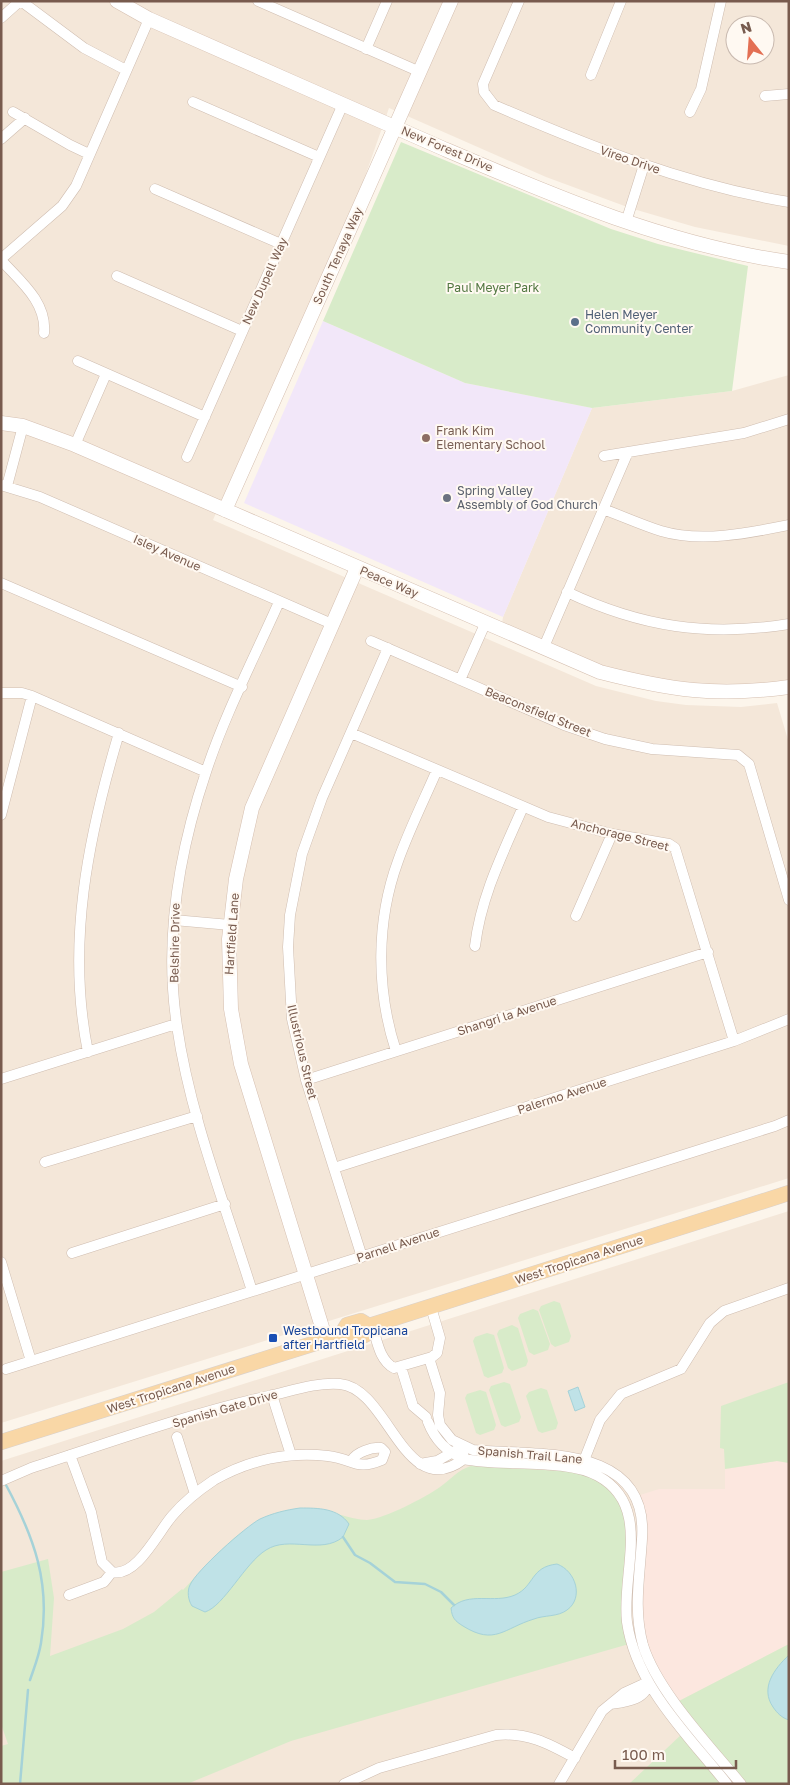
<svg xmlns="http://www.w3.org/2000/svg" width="790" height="1785" viewBox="0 0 790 1785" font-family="'Golos Text',sans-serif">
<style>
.residential{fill:#f4e7d9;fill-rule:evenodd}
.commercial{fill:#fce7df}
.education{fill:#f2e7f9}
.green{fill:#d8ebc9}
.water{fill:#bfe2e7;stroke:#a5d2d8}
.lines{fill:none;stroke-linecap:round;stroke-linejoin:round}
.stream{stroke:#a5d2d8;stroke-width:2.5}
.street-casing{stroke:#cfbdb0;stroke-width:11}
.secondary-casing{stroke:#d5bfb0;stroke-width:15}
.primary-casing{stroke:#d9d1cd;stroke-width:16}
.street{stroke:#fff;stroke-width:10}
.secondary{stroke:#fff;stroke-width:14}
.primary{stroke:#f9d7a6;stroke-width:15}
.service-dot{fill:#5c6f8a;stroke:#fff9f2;stroke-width:2}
.education-dot{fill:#8d6e63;stroke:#fff9f2;stroke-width:2}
.worship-dot{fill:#6b7280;stroke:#fff9f2;stroke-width:2}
.transit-dot{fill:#1a4fb4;stroke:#fff9f2;stroke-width:2}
.labels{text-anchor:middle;stroke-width:4;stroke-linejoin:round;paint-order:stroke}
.street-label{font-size:12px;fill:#785b4e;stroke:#fff9f2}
.park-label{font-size:12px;fill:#537842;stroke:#fff9f2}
.service-label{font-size:12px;fill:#4e5e75;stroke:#fff9f2;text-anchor:start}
.education-label{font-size:12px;fill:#785e54;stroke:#fff9f2;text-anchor:start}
.worship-label{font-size:12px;fill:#5b616d;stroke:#fff9f2;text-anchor:start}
.transit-label{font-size:12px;fill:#164399;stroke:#fff9f2;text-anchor:start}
</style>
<rect width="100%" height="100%" fill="#fcf5eb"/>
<path class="residential" d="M1,1H789V246L695,227L630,208L546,177L389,108L362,185L213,520L596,686L656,701L686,705L741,707L777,703L789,743V1178L1,1423ZM735,25H765V55H735Z
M789,375V692L659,687L501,631L503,617L592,408L732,391Z
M789,1211V1784H1V1461Z"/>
<path class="commercial" d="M777,1461L789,1463V1644L679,1701L657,1669L647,1646L641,1607L646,1528L637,1496L659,1489H725V1469Z"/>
<path class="education" d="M323,321L465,383L592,408L503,617L244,503Z"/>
<path class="green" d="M401,142L611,229L658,244L748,266L732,391L592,408L465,383L323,321Z
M554,1301L560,1303L571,1336L569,1342L555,1347L551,1344L539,1310L541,1306Z
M533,1309L538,1311L550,1344L548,1350L534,1355L529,1352L518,1318L520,1314Z
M512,1325L518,1328L528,1361L526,1366L512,1371L508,1368L497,1334L499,1330Z
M487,1333L494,1335L504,1368L502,1373L488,1378L484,1376L473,1341L475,1337Z
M504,1382L510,1384L521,1417L519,1422L505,1427L501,1425L489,1390L491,1386Z
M789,1382V1463L777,1461L725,1469L724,1449L720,1448L721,1406Z
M541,1388L547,1390L558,1423L556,1429L542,1433L538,1431L526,1396L529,1392Z
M480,1390L486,1392L496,1425L494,1430L480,1435L476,1433L465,1398L467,1394Z
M471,1466L580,1472C593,1477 610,1485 618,1498C633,1525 628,1609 629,1644L291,1741L187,1784H1V1746L8,1744L1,1724V1572L48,1559L54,1598L50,1656L123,1629L154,1612L182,1589L183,1590C219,1553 253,1506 311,1508C329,1509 350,1520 367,1520C384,1519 426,1497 440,1487C451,1479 458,1470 471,1466Z
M789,1644V1784H745L679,1701Z
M683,1733L722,1784H629Z"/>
<path class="water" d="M578,1387L585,1407L575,1411L568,1391Z
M300,1508C318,1508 338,1508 349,1524L343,1537C321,1555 289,1535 266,1550C245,1563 224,1606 205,1612L192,1606C188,1600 187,1591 190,1585C196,1571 245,1527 260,1519C273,1513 286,1510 300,1508Z
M557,1564C576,1571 584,1598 567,1610C558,1617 544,1615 534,1619C504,1628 495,1646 463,1626C455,1621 452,1618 451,1608C469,1591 494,1604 515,1595C535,1586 530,1567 557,1564Z
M789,1655V1720C782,1718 777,1713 773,1707C760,1688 774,1669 789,1655Z"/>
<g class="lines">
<path class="stream" d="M6,1485C34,1537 51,1583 41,1643C39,1656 34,1668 30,1680
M343,1537L355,1555L370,1563L395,1582L425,1584L441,1592L454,1605
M20,1784L28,1690"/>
<g class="street-casing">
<path id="street" d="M21,1L84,48L126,70
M258,1L418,71
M519,1L483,84L484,92L494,105C589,146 685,185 789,202
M1,18L20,1
M366,49L387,1
M591,75L621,1
M765,96L789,94
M193,102L319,157
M13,112L70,145L89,154
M690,112L701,89L721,1
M1,139L25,118
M155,189L281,244
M626,222L644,165
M1,259L62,206L76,186L149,19
M1,260C20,281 47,302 44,333
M117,276L242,331
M78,361L205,417
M75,445L106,374
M604,456L744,433L789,419
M187,457L343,104
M1,485L40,497L332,624
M7,486L23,426
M603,509C622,516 642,525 661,531C701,543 749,533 789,525
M1,583L242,687
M567,592C641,627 708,637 789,624
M371,641L564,725L605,739L652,749L738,755L749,764L789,900
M543,649L628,452
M460,680L485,624
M1,693H22L32,696L206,772
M351,733L548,817L612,834L669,844L675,848L734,1041
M1,815L32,696
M576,916L612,834
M174,920L230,925
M475,946C481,896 503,853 523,807
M396,1051C376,990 376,921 398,861C409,830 424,800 437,770
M88,1052C66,944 88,837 119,733
M1,1079L176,1024
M306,1080L708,952
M45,1162L197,1116
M334,1168L734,1041L789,1019
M72,1253L225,1204
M362,1257L306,1080L292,1019L288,947L290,915L302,854L322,798L388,648
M1,1262L31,1361
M252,1291C225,1204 190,1116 177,1026C164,941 179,852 206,772C224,716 255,656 279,602
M372,1325C377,1340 379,1360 394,1368L432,1357L437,1353L440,1338L431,1307
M429,1358L440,1393L438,1415L440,1425L452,1440L473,1450C536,1456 649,1442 642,1539C640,1575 633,1609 643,1645C657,1691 710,1746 741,1784
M401,1367L413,1406L426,1417
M6,1369L775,1126L789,1120
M272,1395L291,1455
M428,1422C435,1440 446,1452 464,1459C502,1467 566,1458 598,1476C653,1506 621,1573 627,1622C636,1686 688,1735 727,1784
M177,1437L195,1494
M70,1455L91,1512L102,1562L112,1572
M583,1463L600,1420L621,1394L681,1369L710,1323L724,1311L789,1288
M1,1481L31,1468C111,1442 191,1413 273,1395C294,1390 319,1382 340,1384C389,1388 404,1504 464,1459L462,1447L437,1461L420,1464
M69,1595L104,1582L112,1572C137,1578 159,1530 173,1515C185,1501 199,1490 214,1480C249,1460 289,1451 328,1456C354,1459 356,1471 382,1460L385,1452L381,1448C372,1447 357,1452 352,1460
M611,1704C625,1702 647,1700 648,1682
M344,1784L379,1768L496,1735C527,1732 548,1743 575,1758
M559,1784L602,1711L624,1693L648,1682"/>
</g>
<g class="secondary-casing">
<path id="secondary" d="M117,1L149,19C247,62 344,105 442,148C554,196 667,245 789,262
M1,423L23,426L75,445L600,672C670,690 716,697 789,687
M225,510L451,1
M326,1340L241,1064L231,1009L229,939L236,879L252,808L357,568"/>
</g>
<g class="primary-casing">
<path id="primary" d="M341,1335L351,1339L365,1335L369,1326L789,1193
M1,1442L341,1335L347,1325L361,1321L369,1326"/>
</g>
<use href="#street" class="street"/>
<use href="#secondary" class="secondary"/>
<use href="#primary" class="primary"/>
</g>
<circle class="service-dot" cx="575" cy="322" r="5"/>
<circle class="education-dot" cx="426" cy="438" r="5"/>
<circle class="worship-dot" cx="447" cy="498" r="5"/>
<rect class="transit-dot" x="268" y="1333" width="10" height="10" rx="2.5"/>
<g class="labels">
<g class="street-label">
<text transform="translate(447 149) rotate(23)" y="4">New Forest Drive</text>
<text transform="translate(630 160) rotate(19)" y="4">Vireo Drive</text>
<text transform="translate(338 256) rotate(-66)" y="4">South Tenaya Way</text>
<text transform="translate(265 281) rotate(-66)" y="4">New Dupell Way</text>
<text transform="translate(167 553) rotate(24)" y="4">Isley Avenue</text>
<text transform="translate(389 582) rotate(23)" y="4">Peace Way</text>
<text transform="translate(538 712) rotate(22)" y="4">Beaconsfield Street</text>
<text transform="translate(620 835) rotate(14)" y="4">Anchorage Street</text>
<text transform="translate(232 934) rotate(-86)" y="4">Hartfield Lane</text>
<text transform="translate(175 943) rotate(-89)" y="4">Belshire Drive</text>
<text transform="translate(507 1016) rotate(-18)" y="4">Shangri la Avenue</text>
<text transform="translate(302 1052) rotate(77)" y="4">Illustrious Street</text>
<text transform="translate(562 1096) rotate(-18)" y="4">Palermo Avenue</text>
<text transform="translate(398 1245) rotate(-18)" y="4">Parnell Avenue</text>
<text transform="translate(579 1260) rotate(-18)" y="4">West Tropicana Avenue</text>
<text transform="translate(171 1389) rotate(-18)" y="4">West Tropicana Avenue</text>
<text transform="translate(225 1409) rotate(-16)" y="4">Spanish Gate Drive</text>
<text transform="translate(530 1455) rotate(5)" y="4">Spanish Trail Lane</text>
</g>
<g class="park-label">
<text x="493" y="292">Paul Meyer Park</text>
</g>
<g class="service-label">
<text x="585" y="319">Helen Meyer<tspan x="585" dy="14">Community Center</tspan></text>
</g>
<g class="education-label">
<text x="436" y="435">Frank Kim<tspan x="436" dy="14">Elementary School</tspan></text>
</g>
<g class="worship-label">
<text x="457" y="495">Spring Valley<tspan x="457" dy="14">Assembly of God Church</tspan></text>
</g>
<g class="transit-label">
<text x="283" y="1335">Westbound Tropicana<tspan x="283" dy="14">after Hartfield</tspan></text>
</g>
</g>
<rect width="790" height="1785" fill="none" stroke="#785b4e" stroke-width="5"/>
<g transform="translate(750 40) rotate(343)"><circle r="24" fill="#fff9f2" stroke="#c9bab0"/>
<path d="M0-4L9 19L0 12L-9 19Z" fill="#e36f53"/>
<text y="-8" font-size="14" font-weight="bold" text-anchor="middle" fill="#785b4e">N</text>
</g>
<path d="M615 1760v8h121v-8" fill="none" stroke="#785b4e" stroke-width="2.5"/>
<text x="622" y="1760" font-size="15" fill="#785b4e" stroke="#fff9f2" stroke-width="4" paint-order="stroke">100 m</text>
</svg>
